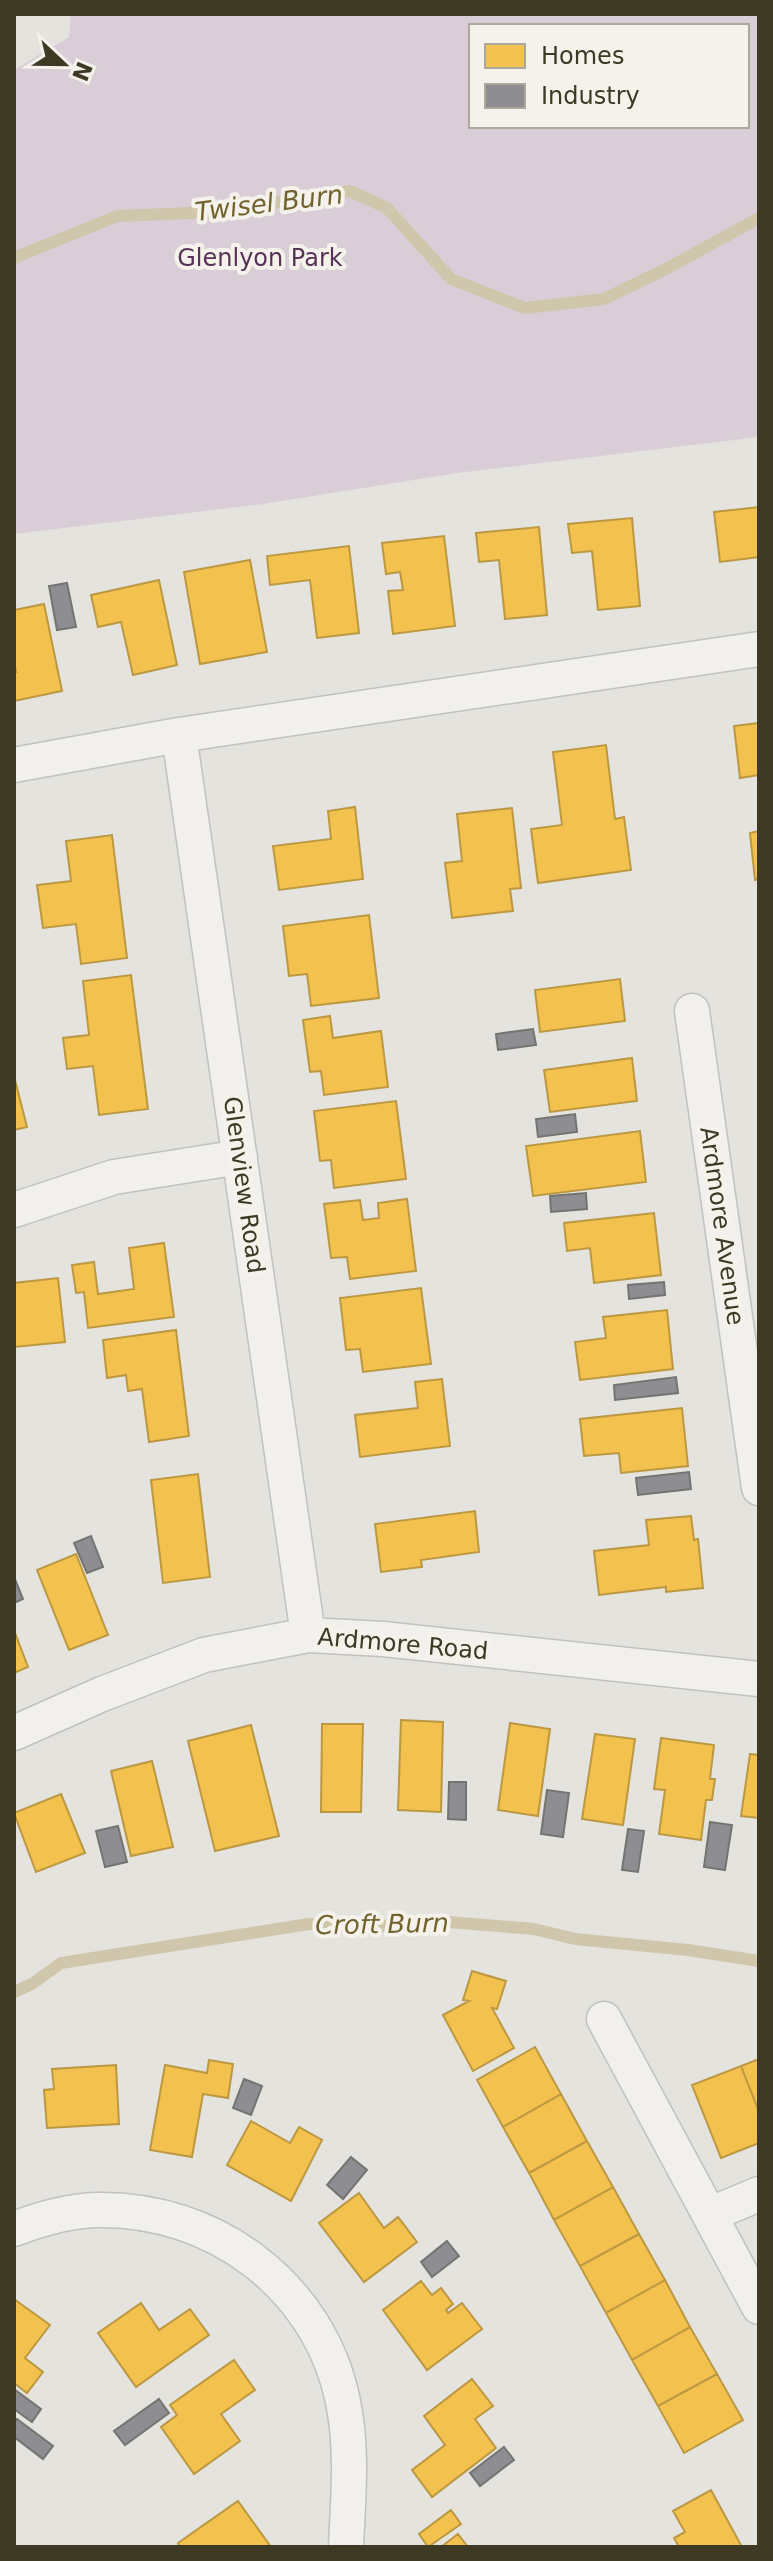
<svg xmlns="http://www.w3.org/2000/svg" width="773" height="2561" viewBox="0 0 773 2561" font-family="'DejaVu Sans',sans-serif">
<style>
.green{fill:#d9ced7;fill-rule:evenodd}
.homes{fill:#f2c14e;stroke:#bc9842;stroke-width:2}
.industry{fill:#8d8d92;stroke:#757471;stroke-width:2}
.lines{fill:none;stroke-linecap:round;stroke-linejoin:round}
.stream{stroke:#d0c6ab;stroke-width:12}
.street-casing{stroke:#c2c1bc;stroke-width:37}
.street{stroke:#f1f0ed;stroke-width:34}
.labels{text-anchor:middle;stroke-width:8;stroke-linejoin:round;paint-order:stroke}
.park-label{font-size:24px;fill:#593258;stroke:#f4f2eb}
.street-label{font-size:24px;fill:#3d3925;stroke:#f4f2eb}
.water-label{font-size:26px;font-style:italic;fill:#72622e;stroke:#f4f2eb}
</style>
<rect width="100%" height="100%" fill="#e4e3de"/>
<path class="green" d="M71,14H759V437L457,473L263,504L14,534V70L69,37ZM471,26H747V126H471Z"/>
<path class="homes" d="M759,507V557L720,562L714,512Z
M632,518L640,606L598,610L592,551L572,553L568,524Z
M539,527L547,615L505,619L499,560L479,562L476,533Z
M444,536L455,626L393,634L388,591L403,590L400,572L386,574L382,543Z
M349,546L359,633L317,638L310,580L270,585L267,556Z
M250,560L267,652L200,664L184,572Z
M159,580L177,665L133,675L121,622L98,627L91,595Z
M44,604L62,691L14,701V672H16L14,659V610Z
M759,723V775L740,778L734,726Z
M606,745L615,819L624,817L631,870L538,883L531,829L562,825L553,752Z
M355,807L363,879L279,890L273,846L331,839L328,811Z
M512,808L521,888L510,889L513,911L452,918L445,863L462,861L457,814Z
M759,831V879L755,880L750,833Z
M112,835L127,958L81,964L76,924L43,928L37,885L71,881L66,841Z
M369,915L379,998L311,1006L307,974L289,976L283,926Z
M131,975L148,1109L99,1115L93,1066L67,1069L63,1038L89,1035L83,981Z
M620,979L625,1021L540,1032L535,990Z
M330,1016L333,1038L381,1031L388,1087L324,1095L321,1071L310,1072L303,1020Z
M632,1058L637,1101L550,1112L544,1070Z
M14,1076L27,1127L14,1130Z
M396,1101L406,1179L334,1188L331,1160L320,1161L314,1111Z
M640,1131L646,1182L533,1196L526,1146Z
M407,1199L416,1271L350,1279L347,1257L331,1258L324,1204L360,1200L363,1220L379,1218L378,1203Z
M654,1213L661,1275L594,1283L590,1248L567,1251L564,1223Z
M164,1243L174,1317L88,1328L84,1292L76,1293L72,1265L94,1262L98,1294L134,1289L129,1248Z
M58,1278L65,1342L14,1347V1283Z
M421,1288L431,1364L363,1372L360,1349L346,1350L340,1298Z
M667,1310L673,1369L580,1380L575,1342L606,1338L603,1317Z
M176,1330L189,1436L149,1442L142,1389L128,1391L126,1375L107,1378L103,1340Z
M442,1379L450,1446L360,1457L355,1415L418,1408L415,1382Z
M682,1408L688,1466L621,1473L619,1453L584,1456L580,1419Z
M198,1474L210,1577L163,1583L151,1480Z
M475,1511L479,1552L421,1560L422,1567L381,1572L375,1524Z
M691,1516L694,1540L698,1539L703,1588L666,1592V1587L599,1595L594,1551L649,1545L646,1520Z
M76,1554L108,1635L69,1650L37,1570Z
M14,1630L28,1667L14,1673Z
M401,1720L443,1722L441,1812L398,1810Z
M510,1723L550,1729L538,1816L498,1810Z
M322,1724H363L361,1812H321Z
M251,1725L279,1836L215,1851L188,1741Z
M595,1734L635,1739L623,1825L582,1819Z
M661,1738L714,1745L710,1779H715L712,1800H706L701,1840L659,1834L665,1790L654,1789Z
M750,1754L759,1755V1818L741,1816Z
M152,1761L173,1847L131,1856L111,1771Z
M61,1794L85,1853L36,1872L14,1813Z
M472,1971L506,1981L497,2009L492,2008L514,2048L473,2071L443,2015L469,2001L463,2000Z
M535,2047L561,2094L503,2127L477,2080Z
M759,2059V2112L741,2066Z
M209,2060L233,2064L228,2098L203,2094L192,2157L150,2150L165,2065L207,2073Z
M116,2065L119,2124L47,2128L44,2090L54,2089L52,2069Z
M741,2066L759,2112V2143L721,2158L692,2085Z
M561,2094L587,2141L529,2173L503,2127Z
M251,2121L290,2143L299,2127L322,2140L291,2201L227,2165Z
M587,2141L613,2187L554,2220L529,2173Z
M613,2187L639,2234L580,2266L554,2220Z
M359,2193L384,2228L398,2217L417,2242L364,2282L319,2223Z
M639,2234L665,2280L606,2313L580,2266Z
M665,2280L690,2327L632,2360L606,2313Z
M421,2281L432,2295L441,2288L453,2304L446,2310L448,2313L462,2303L482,2329L427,2370L383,2310Z
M14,2299L50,2325L25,2358L43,2372L27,2393L14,2383Z
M141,2303L159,2330L190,2309L209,2335L136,2387L98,2333Z
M690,2327L717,2374L658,2406L632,2360Z
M234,2360L255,2390L221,2414L240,2441L194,2474L161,2427L177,2415L170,2405Z
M717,2374L743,2420L684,2453L658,2406Z
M472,2379L493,2406L475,2419L496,2448L432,2497L412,2470L445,2445L424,2416Z
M711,2490L742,2547H679L674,2538L685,2532L673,2511Z
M238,2501L271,2547H180L178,2543Z
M451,2510L461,2524L428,2547L419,2534Z
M458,2534L468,2547H441Z"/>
<path class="industry" d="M67,583L76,627L57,630L49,586Z
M533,1029L536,1045L498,1050L496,1034Z
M575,1114L577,1132L538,1137L536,1119Z
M586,1193L587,1209L551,1212L550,1196Z
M664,1282L665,1295L629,1299L628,1285Z
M676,1377L678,1393L615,1400L614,1385Z
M689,1472L691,1489L638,1495L636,1478Z
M91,1536L103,1567L87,1573L74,1543Z
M14,1577L23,1599L14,1603Z
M449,1782H466V1820L448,1819Z
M547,1790L569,1793L563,1837L541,1834Z
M710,1822L732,1825L725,1870L704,1867Z
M118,1826L127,1862L105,1867L96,1831Z
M628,1829L644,1831L638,1872L622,1870Z
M244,2079L262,2086L251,2115L233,2108Z
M351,2157L367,2170L343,2199L327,2185Z
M447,2241L459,2256L432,2277L421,2262Z
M14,2389L41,2409L32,2422L14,2409Z
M159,2399L169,2413L125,2445L114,2431Z
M17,2419L53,2446L43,2459L14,2437V2423Z
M504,2447L514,2460L480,2486L470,2473Z"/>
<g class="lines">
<path class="stream" d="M14,258L117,216L215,212L350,191L387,208L451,279L525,308L604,299L664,270L759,218
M14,1992L32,1984L61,1963L309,1924L371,1928L423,1920L534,1929L575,1939L688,1950L759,1961"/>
<g class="street-casing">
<path id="street" d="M179,735L308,1635
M14,765L179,735L759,649
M692,1011L759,1488
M14,1210L114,1177L240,1157
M14,1733L102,1694L204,1655L308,1635L383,1639L759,1679
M604,2019L759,2307
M711,2214L759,2194
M14,2229C40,2219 68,2211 96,2210C213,2207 320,2286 343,2402C353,2449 348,2500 346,2547"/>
</g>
<use href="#street" class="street"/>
</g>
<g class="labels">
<g class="park-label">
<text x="260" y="266">Glenlyon Park</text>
</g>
<g class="street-label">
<text transform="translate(244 1185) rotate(82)" y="8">Glenview Road</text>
<text transform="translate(722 1226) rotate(82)" y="8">Ardmore Avenue</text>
<text transform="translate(403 1644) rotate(5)" y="8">Ardmore Road</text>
</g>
<g class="water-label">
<text transform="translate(269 203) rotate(-7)" y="9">Twisel Burn</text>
<text transform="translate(382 1924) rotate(-1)" y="9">Croft Burn</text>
</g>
</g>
<rect width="773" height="2561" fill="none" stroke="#3d3925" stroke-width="32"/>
<rect x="469" y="24" width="280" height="104" fill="#f4f2eb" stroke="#aba89c" stroke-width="2"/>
<rect x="485" y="44" width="40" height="24" fill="#f2c14e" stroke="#aba89c" stroke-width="2"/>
<text x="541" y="64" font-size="24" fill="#3d3925">Homes</text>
<rect x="485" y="84" width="40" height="24" fill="#8d8d92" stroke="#aba89c" stroke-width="2"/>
<text x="541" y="104" font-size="24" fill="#3d3925">Industry</text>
<g transform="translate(64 64) rotate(112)" stroke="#f4f2eb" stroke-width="6" paint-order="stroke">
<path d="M0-6L14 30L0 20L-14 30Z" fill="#3d3925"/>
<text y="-12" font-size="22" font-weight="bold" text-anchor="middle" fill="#3d3925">N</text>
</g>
</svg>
